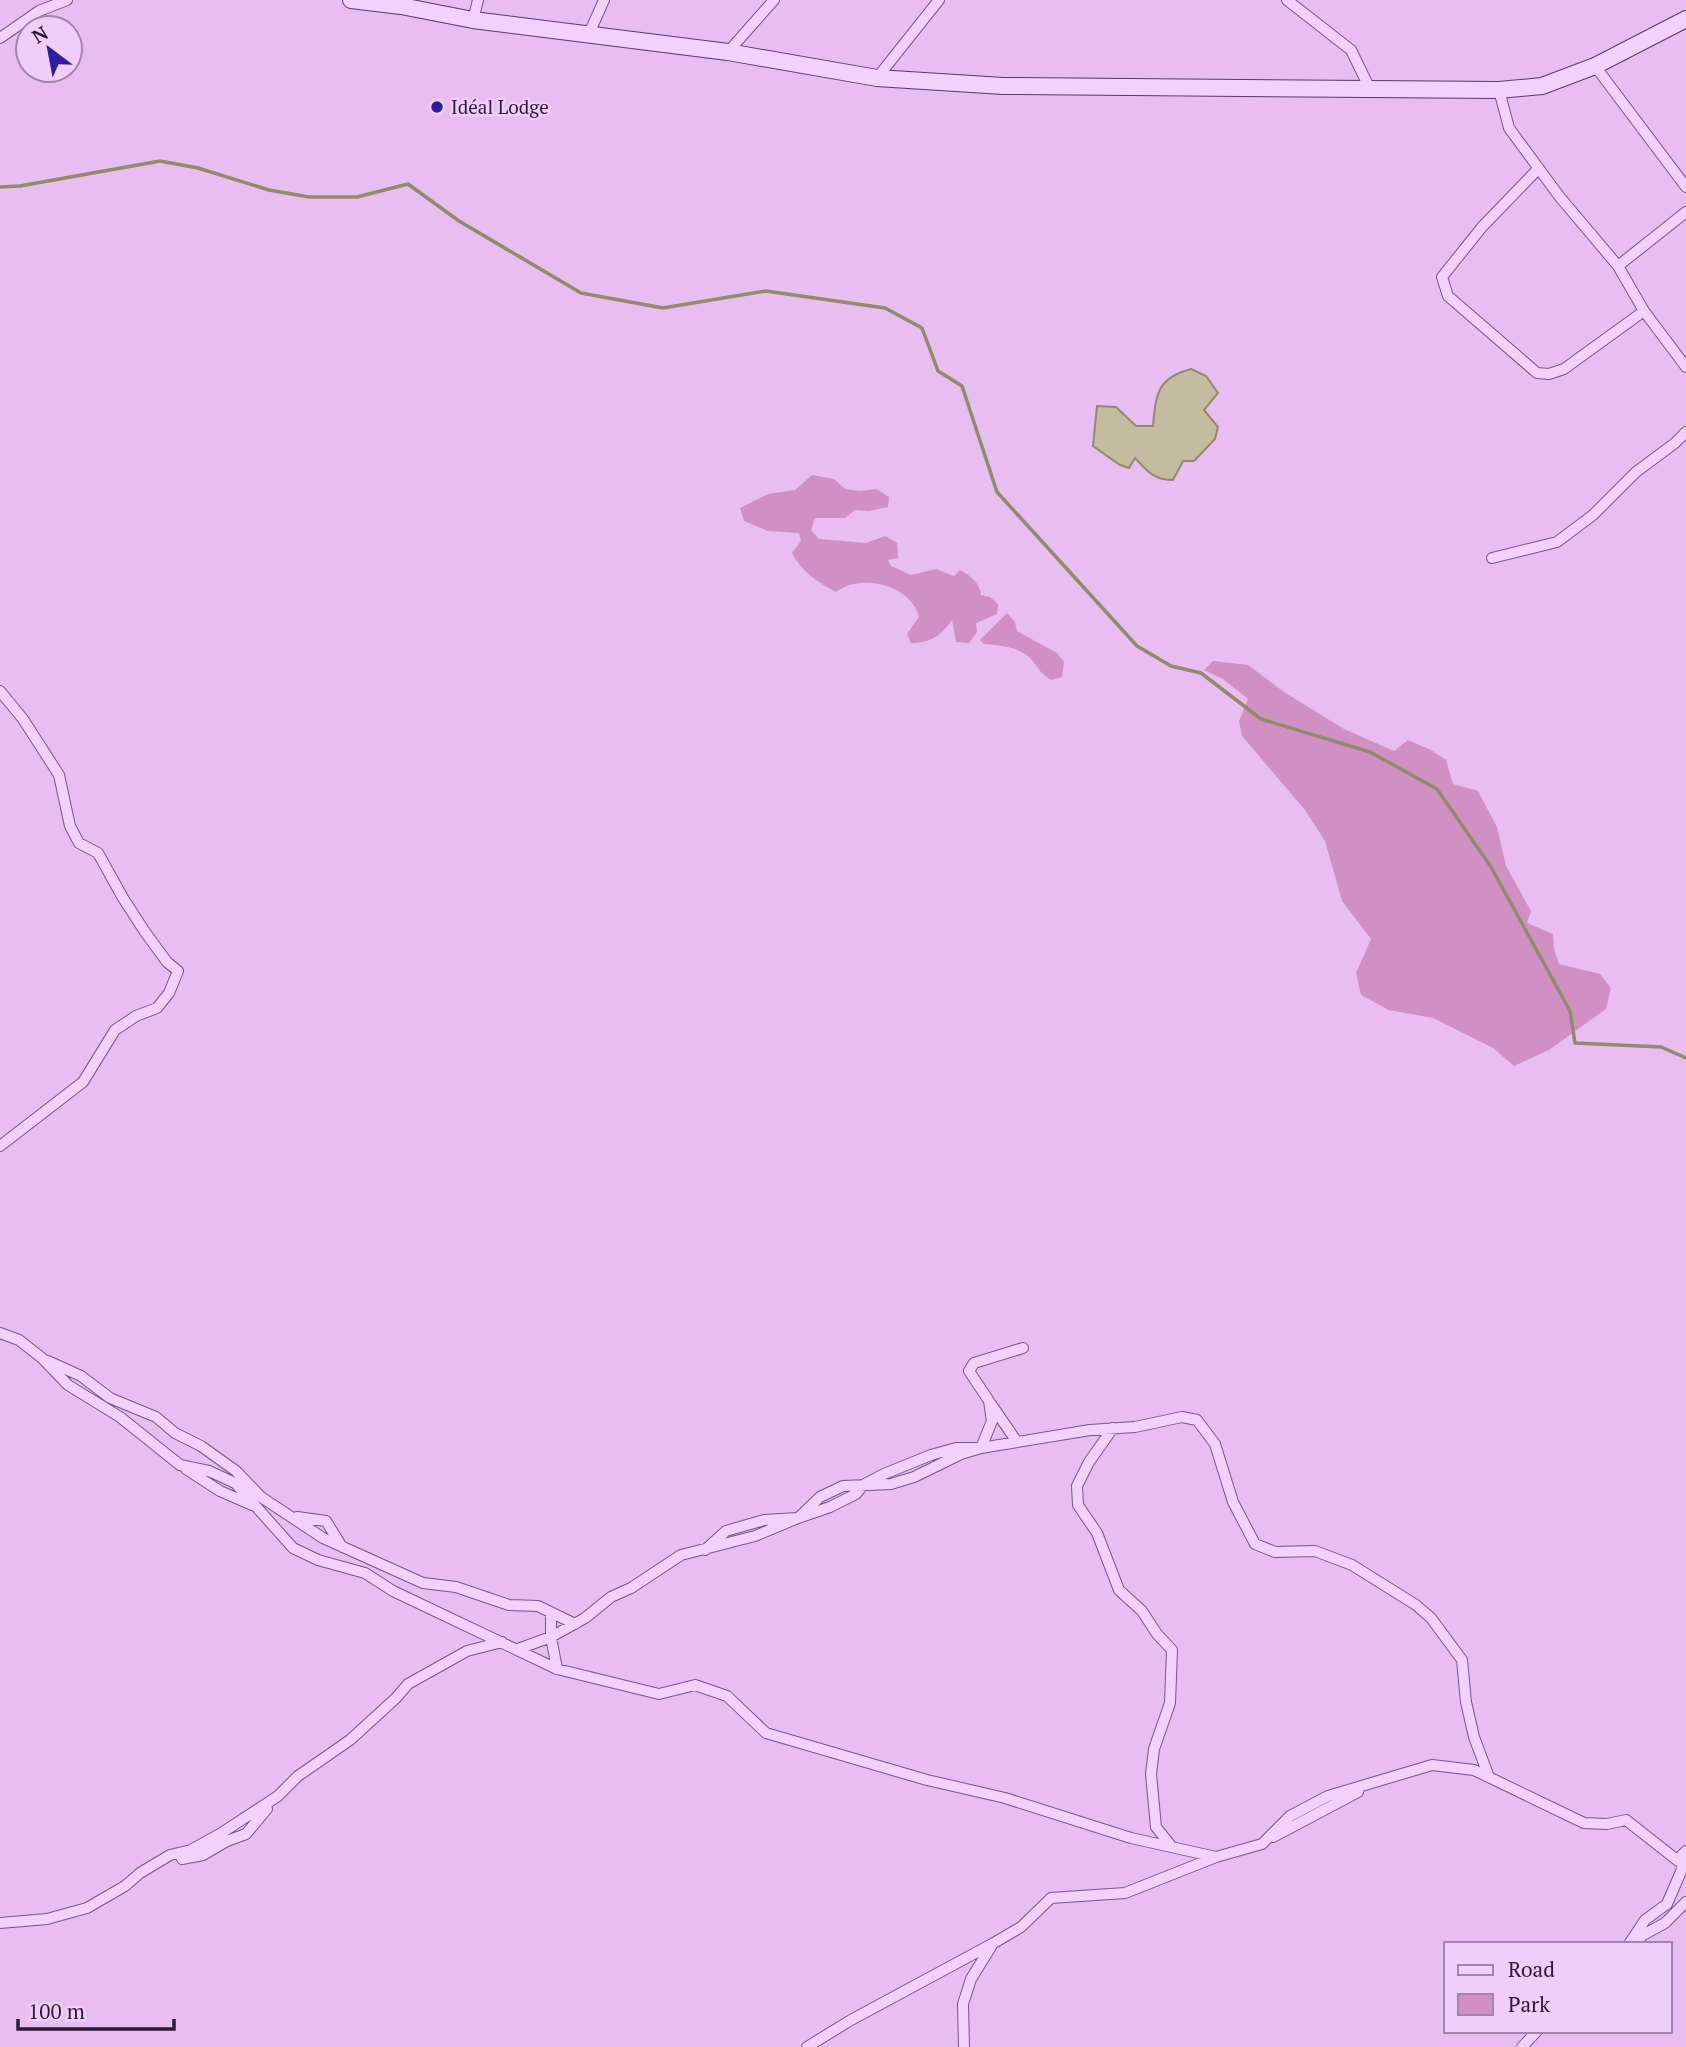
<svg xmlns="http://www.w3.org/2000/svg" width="1686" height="2047" viewBox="0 0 1686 2047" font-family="'PT Serif',serif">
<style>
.green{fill:#d190c3}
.water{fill:#c3bca1;stroke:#918b67;stroke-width:2}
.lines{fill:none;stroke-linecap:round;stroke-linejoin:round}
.stream{stroke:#918b67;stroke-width:3.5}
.street-casing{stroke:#77548c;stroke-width:12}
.secondary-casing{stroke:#58386d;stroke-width:18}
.street{stroke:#f4d0fc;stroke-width:10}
.secondary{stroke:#f4d0fc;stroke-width:16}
.poi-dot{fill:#2a1ea1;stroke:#f1cdf9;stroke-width:2.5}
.labels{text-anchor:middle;stroke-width:5;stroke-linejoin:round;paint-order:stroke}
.poi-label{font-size:19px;fill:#2c1a39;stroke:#f1cdf9;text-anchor:start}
</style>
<rect width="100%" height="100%" fill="#e7bdf2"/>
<path class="green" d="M812,475L834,479L845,489L860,491L877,489L889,497L888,507L869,511L855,510L845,518H815L811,530L819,539L866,543L885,536L897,543L898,558L888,560L891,566L911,575L936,569L954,576L960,570C971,576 980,583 981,595L990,597L998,604L997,614L976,623L977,632L969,643L956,642L952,620C941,636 930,643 911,643L907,634L919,617C911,584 860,573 836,592C817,582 802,572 792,553L801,541L799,533L768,531L744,521L740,508L768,494L795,490Z
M1007,613L1015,622L1017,631L1057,653L1064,662L1062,677L1051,680C1041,674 1039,669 1032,660C1021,647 999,645 984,644L980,640Z
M1213,661L1248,665L1284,692L1344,729L1394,751L1408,740L1431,750L1446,760L1453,784L1478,791L1497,827L1506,866L1531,911L1527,923L1553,934L1554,949L1559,964L1600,974L1611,988L1606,1009L1549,1050L1514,1066L1493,1048L1433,1018L1389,1010L1361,995L1356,973L1371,939L1342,901L1325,841L1305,810L1242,736L1239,721L1248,699L1223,679L1204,670Z"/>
<path class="water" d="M1191,369L1206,376L1218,393L1204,410L1218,427L1215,439L1194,461H1183L1173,480C1154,480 1147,471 1135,458L1129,468L1120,465L1093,446L1097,406L1116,407L1136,426H1153C1156,394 1157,378 1191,369Z"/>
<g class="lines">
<path class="stream" d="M0,187L20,186L160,161L198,168L269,190L309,197H357L408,184L459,221L581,293L663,308L766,291L885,308L922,328L938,371L962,386L997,492L1137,646L1171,666L1201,673L1261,719L1370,752L1437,789L1491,867L1570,1011L1575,1043L1661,1047L1686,1058"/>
<g class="street-casing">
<path id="street" d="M1287,0L1351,50L1370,89
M473,20L478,0
M588,36L604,0
M0,38L39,11L67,0
M728,52L774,0
M1595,66L1686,187
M877,78L939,0
M1499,90L1509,128L1559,196L1618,266L1644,311L1686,367
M1538,169L1482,227L1442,277L1448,296L1537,373L1549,374L1564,369L1644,311
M1618,266L1686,212
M1492,558L1557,542L1593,515L1636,472L1675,443L1686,432
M0,691L23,719L59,775L70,826L79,843L98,853L123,898L145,932L167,962L178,971L169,993L157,1008L136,1016L115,1030L83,1082L0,1146
M0,1333L19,1340L42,1358L68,1385L120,1417L180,1465L209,1471L235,1483L293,1548L318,1560L365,1573L393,1591L557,1669L659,1694L695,1685L727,1696L766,1733L927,1780L1005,1798L1131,1838L1216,1857L1262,1844L1290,1816L1328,1796L1432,1765L1474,1770L1584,1823L1607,1824L1626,1820L1686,1867
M48,1361L81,1376L110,1398L156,1417L175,1433L201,1446L236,1471L261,1497L323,1538L423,1583L456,1587L509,1605L538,1606L575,1624
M991,1404L1017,1442
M1113,1428L1089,1462L1077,1486L1078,1505L1097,1533L1119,1590L1142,1611L1157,1634L1172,1650L1170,1703L1154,1749L1151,1774L1156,1827L1172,1847
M186,1469L220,1491L252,1505
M297,1517L326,1521L342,1547
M705,1550L726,1531L764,1520L798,1518L830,1507L856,1494L863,1485L884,1474L931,1455L956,1448H981L1090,1430L1135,1427L1182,1417L1197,1420L1215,1444L1233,1502L1255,1544L1275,1552L1315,1551L1352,1565L1416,1605L1431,1618L1462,1660L1466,1702L1474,1737L1489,1777
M551,1613V1637L557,1669
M518,1649L551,1637L585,1618L611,1597L631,1588L681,1555L755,1536L798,1518L820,1497L843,1486L891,1484L914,1477L961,1454L981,1448L992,1421L989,1401L969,1371L974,1363L1023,1348
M1273,1837L1358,1792
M182,1859L203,1855L227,1841L246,1834L267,1809
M0,1923L47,1919L87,1908L125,1886L140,1873L170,1855L191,1850L220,1834L278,1796L298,1776L350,1740L396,1698L408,1684L467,1651L502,1642
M1629,1944L1645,1920L1667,1904L1683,1867L1681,1856L1686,1851
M1634,1944L1643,1935L1665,1923L1686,1902
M807,2047L851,2020L992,1944L1021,1927L1051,1898L1125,1893L1216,1857
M964,2047L963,2004L971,1979L992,1945
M1522,2047L1537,2031"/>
</g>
<g class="secondary-casing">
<path id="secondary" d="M351,0L401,6L473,20L728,52L877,78L1003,86L1499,90L1542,86L1595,66L1686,19"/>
</g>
<use href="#street" class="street"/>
<use href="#secondary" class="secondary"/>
</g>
<circle class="poi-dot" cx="437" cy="107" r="7"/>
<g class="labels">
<g class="poi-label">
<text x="451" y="114">Idéal Lodge</text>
</g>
</g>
<rect x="1444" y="1942" width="228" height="91" fill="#f1cdf9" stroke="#a285ac" stroke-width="2"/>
<rect x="1458" y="1965" width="35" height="10" fill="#f4d0fc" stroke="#a285ac" stroke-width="2"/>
<text x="1508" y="1977" font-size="21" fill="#2c1a39">Road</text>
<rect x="1458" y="1994" width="35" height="21" fill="#d190c3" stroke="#a285ac" stroke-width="2"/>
<text x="1508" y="2012" font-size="21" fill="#2c1a39">Park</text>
<g transform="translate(49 49) rotate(328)"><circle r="33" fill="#f1cdf9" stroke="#a285ac" stroke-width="2"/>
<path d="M0-5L12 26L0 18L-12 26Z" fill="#2a1ea1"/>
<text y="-10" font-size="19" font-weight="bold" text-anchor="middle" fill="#2c1a39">N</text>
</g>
<path d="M18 2019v10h156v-10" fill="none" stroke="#2c1a39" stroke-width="3.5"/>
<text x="28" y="2019" font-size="21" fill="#2c1a39" stroke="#f1cdf9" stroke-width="5" paint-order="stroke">100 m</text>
</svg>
